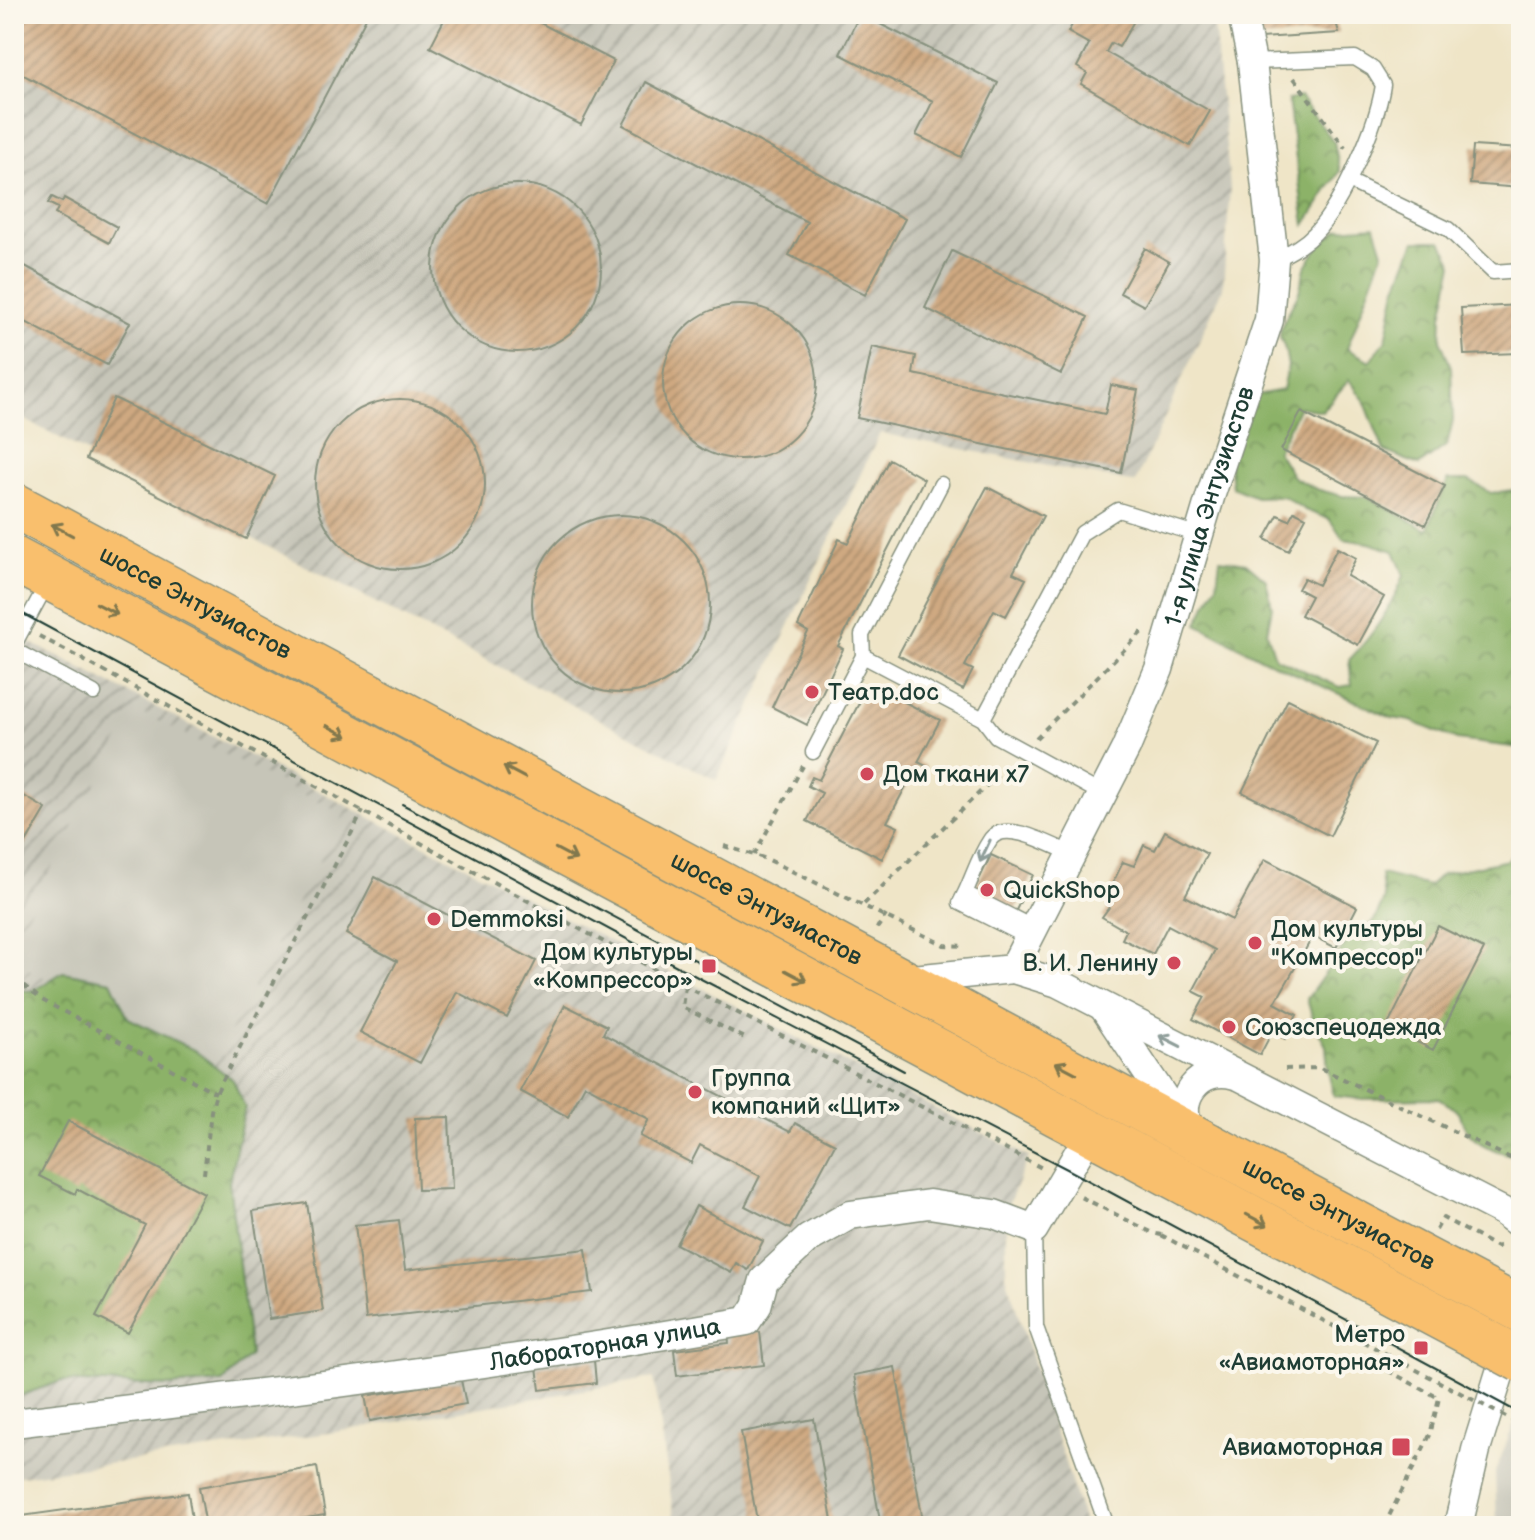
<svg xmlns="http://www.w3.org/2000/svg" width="1535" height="1540" viewBox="0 0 1535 1540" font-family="'Balsamiq Sans',sans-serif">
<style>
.industrial{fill:url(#industrial-furrows)}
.railway{fill:#c6c5b8}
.forest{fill:url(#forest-crowns);stroke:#56784e;stroke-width:2}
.building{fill:url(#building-hatch)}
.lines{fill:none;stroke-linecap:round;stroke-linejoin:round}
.lane-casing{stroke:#87917e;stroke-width:17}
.street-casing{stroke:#87917e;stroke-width:31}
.primary-casing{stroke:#87917e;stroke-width:47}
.path{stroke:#87917e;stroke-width:4;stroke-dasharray:6 6;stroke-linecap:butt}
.lane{stroke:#fff;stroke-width:14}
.street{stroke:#fff;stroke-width:28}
.primary{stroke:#f9bf6d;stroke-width:44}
.tram{stroke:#1f3d34;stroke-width:2}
.primary-bridge-casing{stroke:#87917e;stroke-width:47;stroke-linecap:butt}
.path-bridge{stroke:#87917e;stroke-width:4;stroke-dasharray:6 6;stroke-linecap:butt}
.primary-bridge{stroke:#f9bf6d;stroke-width:44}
.oneway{stroke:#81784e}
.oneway2{stroke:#8f9e9a}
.poi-dot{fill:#d1495b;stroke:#fbf7ec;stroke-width:3}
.labels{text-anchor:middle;stroke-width:8;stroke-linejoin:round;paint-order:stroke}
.street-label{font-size:24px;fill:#1f3d34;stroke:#fbf7ec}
.poi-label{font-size:24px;fill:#1f3d34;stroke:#fbf7ec;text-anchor:start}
</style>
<defs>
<pattern id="industrial-furrows" width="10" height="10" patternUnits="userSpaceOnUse" patternTransform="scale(2)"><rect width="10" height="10" fill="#c6c5b8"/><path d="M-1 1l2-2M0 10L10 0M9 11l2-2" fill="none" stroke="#a0a196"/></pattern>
<pattern id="forest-crowns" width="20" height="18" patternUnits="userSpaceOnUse" patternTransform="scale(2)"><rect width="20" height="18" fill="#8cb268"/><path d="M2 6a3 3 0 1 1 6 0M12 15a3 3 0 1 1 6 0" fill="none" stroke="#729256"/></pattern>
<pattern id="building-hatch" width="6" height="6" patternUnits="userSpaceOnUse" patternTransform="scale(2)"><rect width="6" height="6" fill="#cfa981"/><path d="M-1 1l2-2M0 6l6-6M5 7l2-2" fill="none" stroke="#a78b6a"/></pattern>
</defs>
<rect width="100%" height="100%" fill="#fbf7ec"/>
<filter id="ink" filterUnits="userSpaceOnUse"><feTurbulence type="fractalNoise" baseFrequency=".0125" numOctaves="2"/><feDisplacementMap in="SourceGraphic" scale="16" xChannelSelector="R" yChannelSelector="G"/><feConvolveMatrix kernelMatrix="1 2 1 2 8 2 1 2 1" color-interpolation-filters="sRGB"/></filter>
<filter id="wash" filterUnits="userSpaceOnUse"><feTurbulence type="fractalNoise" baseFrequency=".006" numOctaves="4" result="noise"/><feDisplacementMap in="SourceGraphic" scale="32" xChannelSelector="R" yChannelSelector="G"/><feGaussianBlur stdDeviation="1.8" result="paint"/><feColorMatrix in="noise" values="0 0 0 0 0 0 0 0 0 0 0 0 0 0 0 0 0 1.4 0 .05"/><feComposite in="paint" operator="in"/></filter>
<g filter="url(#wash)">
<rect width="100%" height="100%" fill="#efe5c7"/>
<path class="industrial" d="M14,14H1213L1230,187L1223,288L1135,483L880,433L716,780L14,414Z
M14,634L1029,1157L1006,1209V1276L1085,1526H675L654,1378L329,1433L14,1477Z"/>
<path class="railway" d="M135,709L344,815L213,1063L14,962V940Z
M1521,1406V1526H1497L1495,1472Z"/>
<path class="forest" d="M1300,98L1334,142L1340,171L1305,225L1288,100Z
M1375,226L1383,252L1347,349L1370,361L1386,340L1396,289L1415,241H1441L1453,264L1442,316L1441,342L1451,367L1453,420L1447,445L1419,465L1384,451L1364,400L1349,380L1322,411L1299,407L1277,451L1293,477L1316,489L1342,496L1368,497L1427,530L1448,480H1468L1491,493L1521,489V748L1457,740L1411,721L1392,718L1263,659L1197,624L1217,584L1220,559L1246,563L1266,580L1272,607L1267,632L1275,657L1339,687L1352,685L1349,660C1373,635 1392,607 1404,575L1394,551L1369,543L1344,539L1329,519L1305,510L1283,496L1256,497L1232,487L1229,461L1257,395L1283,390L1288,366L1285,349L1280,337L1281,327L1299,292L1305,268L1319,246L1339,229Z
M1521,844V1157C1495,1152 1465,1143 1460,1113L1439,1098L1361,1099L1334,1096L1328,1071L1326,1046L1314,1023L1307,999L1351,937L1373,923L1384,900L1381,874L1429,886L1442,874L1508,860Z
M63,972L111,981L128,1018L194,1050L233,1080L245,1107L229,1182L250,1355L223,1382L167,1386L61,1381L14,1398V990L33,991Z"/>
<g id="blocks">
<path class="building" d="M14,14H368L268,204L14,70Z
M447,14H523L614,61L581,125L430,47Z
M860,14L998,83L961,157L916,135L933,101L840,54Z
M1078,14H1138L1119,47L1111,43L1106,52L1210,111L1190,146L1081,84L1087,73L1077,67L1089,44L1068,32Z
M1259,14H1334L1339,33L1260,38Z
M646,82L905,219L865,295L789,255L807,222L623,125Z
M1473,146L1521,149V188L1470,184Z
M433 268a84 84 0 1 1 168 0a84 84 0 1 1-168 0Z
M52,197L62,202L64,198L117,227L109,243L55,214L58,208L48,203Z
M1145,248L1169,262L1144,306L1120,293Z
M952,251L1088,317L1061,374L925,308Z
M14,260L130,323L107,365L14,316Z
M663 382a77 77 0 1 1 154 0a77 77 0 1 1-154 0Z
M1521,305V369H1519L1518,353L1464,355L1461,308Z
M872,347L916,356L913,374L1105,414L1111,385L1138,390L1121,473L857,418Z
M114,398L275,476L246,539L86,459Z
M315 484a85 85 0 1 1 170 0a85 85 0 1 1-170 0Z
M1301,412L1445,486L1425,525L1281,450Z
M889,459L924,479L838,646L843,649L807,725L772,707L808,632L798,626L839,539L848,543Z
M987,487L1043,516L1013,573L1026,579L1006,616L994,610L965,666L973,670L963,690L898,655Z
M1294,511L1306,517L1288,551L1265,539L1278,515L1289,520Z
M532 604a89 89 0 1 1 178 0a89 89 0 1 1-178 0Z
M1337,548L1356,558L1347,576L1384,597L1358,645L1301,615L1311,596L1298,589L1304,578L1318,585Z
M869,684L940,720L918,762L926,766L923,771L916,767L887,822L898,827L882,859L807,821L822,793L808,786L812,777L819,780Z
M1288,699L1376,743L1330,836L1242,792Z
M14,790L46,809L14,863Z
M1165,831L1207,854L1185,896L1232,920L1265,859L1357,907L1336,948L1313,936L1275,1003L1297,1015L1285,1039L1272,1032L1260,1055L1193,1019L1205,997L1193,991L1215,950L1168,925L1153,954L1122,939L1126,931L1102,917L1115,899L1107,895L1123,862L1134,866L1144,845L1155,850Z
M991,855L1033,875L1007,929L965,909Z
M375,877L536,961L507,1018L457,992L420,1063L360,1032L397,961L346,934Z
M1438,926L1484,949L1433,1050L1387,1027Z
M565,1005L607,1026L603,1034L790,1132L795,1123L835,1144L790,1229L745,1206L760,1176L700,1145L691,1163L640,1136L649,1119L585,1085L568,1117L520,1091Z
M449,1117L452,1189L418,1190L415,1118Z
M68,1121L204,1193L128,1333L96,1317L145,1225L77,1189L75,1194L39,1176Z
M307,1203L323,1311L269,1319L253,1211Z
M696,1206L763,1241L748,1270L736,1263L731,1273L676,1244Z
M399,1220L405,1270L586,1249L592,1292L366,1319L355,1225Z
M760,1332L764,1365L677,1376L674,1350L729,1343L728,1335Z
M594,1360L596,1383L540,1390L537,1367Z
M895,1367L924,1526H881L854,1375Z
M461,1380L466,1404L370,1421L365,1396Z
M814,1419L833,1526H758L741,1432Z
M317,1467L325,1515L258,1526H206L199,1487Z
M188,1493L193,1526H14V1517Z"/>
</g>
</g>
<g filter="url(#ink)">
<use href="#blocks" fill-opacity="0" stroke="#87917e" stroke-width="2"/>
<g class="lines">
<g class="lane-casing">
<path id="lane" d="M1252,62L1355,58L1373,69L1383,85C1377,125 1343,203 1315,233C1304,245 1289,253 1274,260
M1349,181L1448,229L1493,272L1521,270
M941,484L862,635L863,656L983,719
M14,645L48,582
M14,650L94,693
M813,752L863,656
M1102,794L996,736L983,719L1082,533L1118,510L1199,535
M965,893C973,876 979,856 990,840C1004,818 1053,846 1072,854
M1029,938L960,903L965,893L1034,928
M1034,1229L1036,1327L1107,1526"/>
</g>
<g class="street-casing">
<g id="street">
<path id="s1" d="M1013,969L1126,748L1159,669L1211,494L1269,320L1274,260L1252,62L1242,14"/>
<path d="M903,980L1013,969L1058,983L1502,1211L1521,1225"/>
<path d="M1104,1008L1183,1126"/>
<path d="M1191,1131C1172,1100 1200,1064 1235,1075"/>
<path id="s2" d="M14,1423C260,1394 503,1364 747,1321L757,1306L764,1280L808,1239L850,1215L929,1204L994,1214L1034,1229L1090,1133"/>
<path d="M1458,1526L1476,1450L1510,1340"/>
</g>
</g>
<g class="primary-casing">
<g id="primary">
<path id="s3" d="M14,505L1208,1145"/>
<path d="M14,559L1188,1184"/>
</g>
</g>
<path class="path" d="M1294,78L1345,148
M39,636L685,986L1042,1168
M1036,738L1143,631
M724,846L767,859L944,945L965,946
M754,855L803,766
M864,904L1010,763
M876,926L878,927L886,915
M14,978L42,1000L216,1093
M685,986L682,1007L749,1040
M1285,1069L1320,1068L1521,1163
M204,1174L211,1111L216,1093L363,811
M1081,1197L1153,1233L1161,1235
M1436,1230L1443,1218L1497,1247L1504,1243
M1384,1526L1430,1435L1439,1398L1387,1370L1393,1358"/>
<use href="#lane" class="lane"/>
<use href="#street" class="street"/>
<use href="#primary" class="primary"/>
<path class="tram" d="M14,609L701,979L1069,1170L1521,1414
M402,804L904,1071"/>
<g class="primary-bridge-casing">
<g id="primary-bridge">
<path id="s4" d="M1208,1145L1521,1310"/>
<path d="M1188,1184L1521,1360"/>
</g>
</g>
<path class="path-bridge" d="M1161,1235L1521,1425"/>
<use href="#primary-bridge" class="primary-bridge"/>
</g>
<defs><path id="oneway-shaft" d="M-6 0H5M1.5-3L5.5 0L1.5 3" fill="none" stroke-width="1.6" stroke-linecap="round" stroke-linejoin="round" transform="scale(2)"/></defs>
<g class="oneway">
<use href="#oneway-shaft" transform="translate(62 530) rotate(-152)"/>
<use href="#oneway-shaft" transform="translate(107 609) rotate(28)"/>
<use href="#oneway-shaft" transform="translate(337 731) rotate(28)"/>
<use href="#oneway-shaft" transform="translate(514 772) rotate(-152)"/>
<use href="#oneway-shaft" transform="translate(566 854) rotate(28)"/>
<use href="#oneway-shaft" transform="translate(796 976) rotate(28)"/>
<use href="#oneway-shaft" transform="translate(1066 1068) rotate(-152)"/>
<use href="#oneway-shaft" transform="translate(1257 1220) rotate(28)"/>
</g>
<g class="oneway2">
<use href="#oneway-shaft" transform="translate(985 851) rotate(115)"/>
<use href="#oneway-shaft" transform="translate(1170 1041) rotate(-153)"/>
</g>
</g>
<g class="poi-dot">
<circle cx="812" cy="692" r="8"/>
<circle cx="867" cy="774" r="8"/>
<circle cx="987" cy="890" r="8"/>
<circle cx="434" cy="919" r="8"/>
<circle cx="1255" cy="943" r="8"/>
<circle cx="1174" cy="963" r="8"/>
<rect x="701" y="958" width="16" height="16" rx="4"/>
<circle cx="1229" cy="1027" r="8"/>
<circle cx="695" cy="1092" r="8"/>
<rect x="1413" y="1340" width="16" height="16" rx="4"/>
<rect x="1391" y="1437" width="20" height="20" rx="4"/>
</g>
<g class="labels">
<g class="street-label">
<text dy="8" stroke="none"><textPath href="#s1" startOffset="504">1-я улица Энтузиастов</textPath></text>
<text dy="8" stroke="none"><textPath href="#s3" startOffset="206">шоссе Энтузиастов</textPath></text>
<text dy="8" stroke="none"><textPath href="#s3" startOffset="854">шоссе Энтузиастов</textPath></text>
<text dy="8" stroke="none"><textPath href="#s4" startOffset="148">шоссе Энтузиастов</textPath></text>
<text dy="8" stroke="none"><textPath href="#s2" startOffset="596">Лабораторная улица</textPath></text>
</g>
<g class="poi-label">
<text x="828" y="700">Театр.doc</text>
<text x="883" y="782">Дом ткани x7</text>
<text x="1003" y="898">QuickShop</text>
<text x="450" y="927">Demmoksi</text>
<text x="1271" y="937">Дом культуры<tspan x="1271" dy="28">"Компрессор"</tspan></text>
<text x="693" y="960" text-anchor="end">Дом культуры<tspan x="693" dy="28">«Компрессор»</tspan></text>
<text x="1158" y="971" text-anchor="end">В. И. Ленину</text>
<text x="1245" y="1035">Союзспецодежда</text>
<text x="711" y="1086">Группа<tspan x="711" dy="28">компаний «Щит»</tspan></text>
<text x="1405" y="1342" text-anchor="end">Метро<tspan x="1405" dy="28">«Авиамоторная»</tspan></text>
<text x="1383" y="1455" text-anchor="end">Авиамоторная</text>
</g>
</g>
<rect width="1535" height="1540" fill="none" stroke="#fbf7ec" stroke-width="48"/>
</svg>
